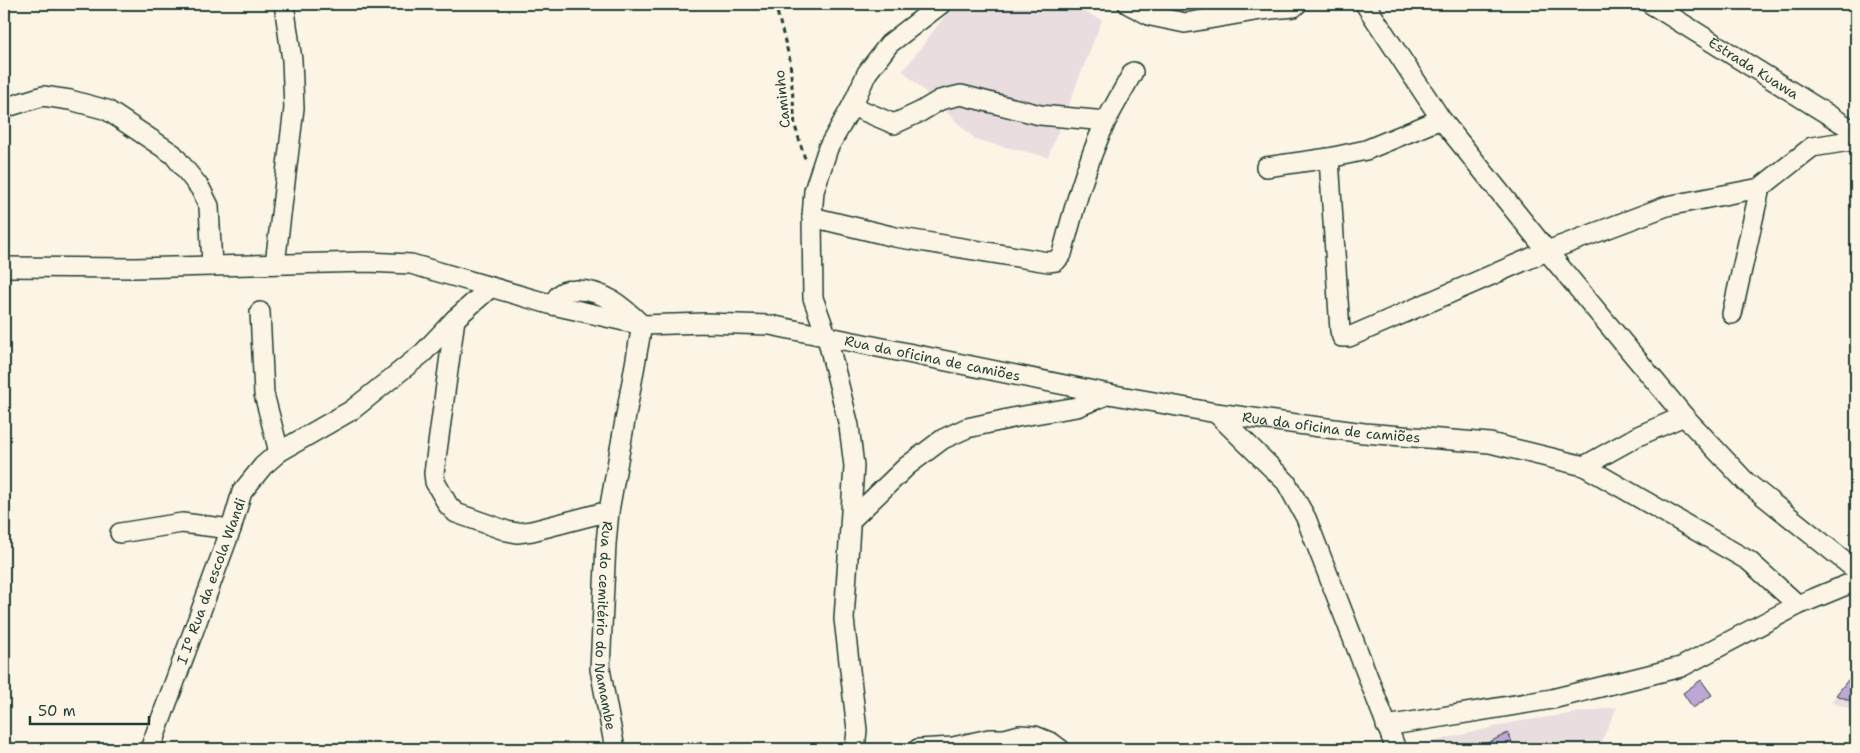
<svg xmlns="http://www.w3.org/2000/svg" width="1860" height="753" viewBox="0 0 1860 753" font-family="'Shantell Sans',sans-serif">
<style>
.built{fill:#e9dde0}
.building{fill:#bea6d5;stroke:#1f3d34}
.lines{fill:none;stroke-linecap:round;stroke-linejoin:round}
.minor-casing{stroke:#1f3d34;stroke-width:22}
.path{stroke:#1f3d34;stroke-width:3;stroke-dasharray:5 4;stroke-linecap:butt}
.minor{stroke:#fcf5e5;stroke-width:19}
.labels{text-anchor:middle;stroke-width:4.5;stroke-linejoin:round;paint-order:stroke}
.street-label{font-size:14px;fill:#1f3d34;stroke:#fcf5e5}
</style>
<rect width="100%" height="100%" fill="#fcf5e5"/>
<filter id="ink" filterUnits="userSpaceOnUse"><feTurbulence type="fractalNoise" baseFrequency=".02" numOctaves="2"/><feDisplacementMap in="SourceGraphic" scale="10" xChannelSelector="R" yChannelSelector="G"/><feConvolveMatrix kernelMatrix="1 2 1 2 8 2 1 2 1" color-interpolation-filters="sRGB"/></filter>
<g filter="url(#ink)">
<path class="built" d="M954,4H1067L1102,20L1048,157L976,140L903,71Z
M1856,664V711L1831,702L1852,676Z
M1617,707L1598,749H1402L1515,722Z"/>
<path class="building" d="M1856,670V703L1836,695Z
M1701,680L1712,695L1693,708L1683,693Z
M1508,733L1515,749H1475Z"/>
<g class="lines">
<g class="minor-casing">
<g id="minor">
<path d="M1128,4L1151,16L1185,23L1261,10L1294,7L1297,4"/>
<path d="M1365,4L1441,119L1547,251L1684,416L1746,482L1856,570"/>
<path id="s1" d="M1651,4L1856,132"/>
<path d="M852,106L894,124L920,112L940,100L961,95L1040,115L1106,121L1133,72"/>
<path d="M4,108L43,96L70,100L107,110L173,154L200,188L209,206L212,266"/>
<path d="M1329,158L1340,331L1342,337H1349L1547,251L1667,206L1760,188L1812,147L1856,140"/>
<path d="M1266,167L1329,158L1366,150L1441,119"/>
<path d="M812,217L895,237L1048,262L1056,261L1062,254C1074,208 1086,164 1106,121"/>
<path d="M275,264L294,108L292,60L284,4"/>
<path id="s2" d="M4,267L134,268L367,262L411,264L553,305L642,325L706,323L770,325L1109,394L1216,413L1364,433L1490,443L1584,466L1749,561L1798,605"/>
<path id="s3" d="M553,305C555,302 556,298 559,295C562,291 568,290 574,290C603,289 622,306 642,325L609,511L606,544L600,669L615,749"/>
<path d="M260,312L264,394L279,452"/>
<path d="M1732,314L1760,188"/>
<path d="M455,319L434,473L435,482L448,505L456,513L507,531L517,533L532,531L609,511"/>
<path d="M1216,413L1286,482L1306,518L1396,749"/>
<path d="M1584,466L1638,436L1684,416"/>
<path d="M851,520L907,466L943,439L967,428L1017,417L1077,407L1109,394"/>
<path d="M120,533L182,523L231,529"/>
<path d="M1386,726L1552,699L1681,667L1798,605L1856,581"/>
<path d="M150,749L231,529L242,492L263,466L279,452L352,410L423,353L455,319L491,287"/>
<path d="M855,749L857,730L844,619L854,466L849,426L827,337L813,298L812,217L814,191L828,148L852,106L867,73L889,44L941,4"/>
<path d="M918,749L953,747L989,739H1005L1020,735L1035,736L1052,743L1060,749"/>
</g>
</g>
<path class="path" d="M775,4L790,60L795,126L806,162"/>
<use href="#minor" class="minor"/>
</g>
</g>
<g class="labels">
<g class="street-label">
<text dy="5" stroke="none"><textPath href="#s1" startOffset="121">Estrada Kuawa</textPath></text>
<text transform="translate(782 99) rotate(-96)" y="5">Caminho</text>
<text dy="5" stroke="none"><textPath href="#s2" startOffset="940">Rua da oficina de camiões</textPath></text>
<text dy="5" stroke="none"><textPath href="#s2" startOffset="1345">Rua da oficina de camiões</textPath></text>
<text transform="translate(211 581) rotate(-70)" y="5">I Iº Rua da escola Wandi</text>
<text dy="5" stroke="none"><textPath href="#s3" startOffset="411">Rua do cemitério do Namambe</textPath></text>
</g>
</g>
<rect width="1860" height="753" fill="none" stroke="#fcf5e5" stroke-width="20"/>
<rect x="10" y="10" width="1840" height="733" fill="none" stroke="#1f3d34" stroke-width="2" filter="url(#ink)"/>
<path d="M30 716v8h119v-8" fill="none" stroke="#1f3d34" stroke-width="2.5"/>
<text x="38" y="716" font-size="15" fill="#1f3d34" stroke="#fcf5e5" stroke-width="4" paint-order="stroke">50 m</text>
</svg>
